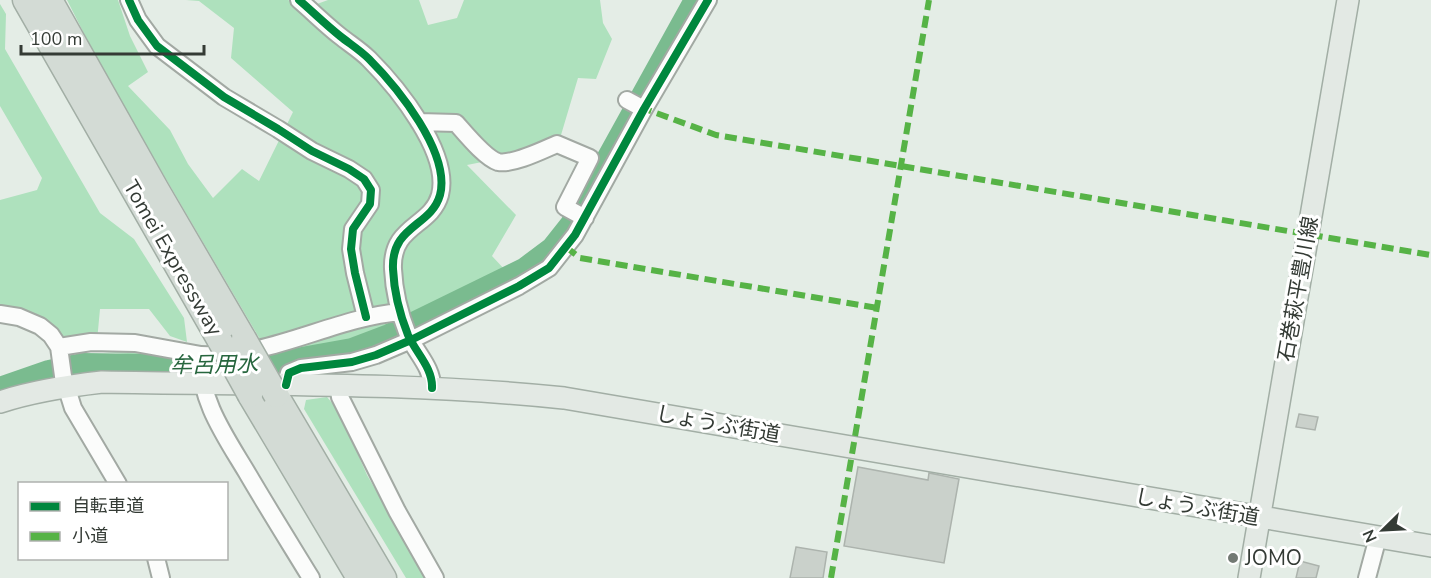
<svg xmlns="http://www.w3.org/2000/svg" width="1431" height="578" viewBox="0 0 1431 578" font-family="'Nunito Sans','Noto Sans JP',sans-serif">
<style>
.green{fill:#aee1bd}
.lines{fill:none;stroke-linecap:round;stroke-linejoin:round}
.river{stroke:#7abb8f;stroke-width:22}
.building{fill:#cad1cb;stroke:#acb3ad;stroke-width:1.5}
.minor-casing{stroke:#a2a9a3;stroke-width:20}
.major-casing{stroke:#a2aea5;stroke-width:24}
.highway-casing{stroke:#a2aea5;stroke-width:27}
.minor{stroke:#fbfcfb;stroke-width:16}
.major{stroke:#e3e9e4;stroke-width:21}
.highway{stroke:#d3dbd5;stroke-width:24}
.highway-bridge-casing{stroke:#a2aea5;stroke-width:27;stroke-linecap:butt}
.highway-bridge{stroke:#d3dbd5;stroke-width:24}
.quiet{stroke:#56b346;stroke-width:6;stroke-dasharray:12 6;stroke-linecap:butt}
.cycleway-casing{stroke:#fff;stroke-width:11}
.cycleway{stroke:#00873e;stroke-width:8}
.poi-dot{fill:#727973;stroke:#fff;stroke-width:2}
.labels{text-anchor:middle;stroke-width:6;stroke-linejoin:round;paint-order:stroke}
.street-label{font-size:21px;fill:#343b35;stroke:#fff}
.poi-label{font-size:21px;fill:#343b35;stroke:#fff;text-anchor:start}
.water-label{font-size:22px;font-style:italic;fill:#27663e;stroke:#fff}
</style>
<rect width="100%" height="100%" fill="#e4ede6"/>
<path class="green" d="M67,0H118L130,36L148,72L128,86L170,130L188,164L213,198L242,169L259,181L293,112L231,58L234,28L199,1L186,0H288L306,8L328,0H419L428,25L457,18L464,0H600L603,23L612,39L596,79L578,78L561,135L512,156L467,165L516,215L492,256L506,271C442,301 339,361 268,353L105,75Z
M0,4L6,14L5,49L100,213L134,239L184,318L187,342L170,336L149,309H100L97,341L141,348L152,356L67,349L54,327L29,312L0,306V200L37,190L42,178L0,106Z
M327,397L339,411L367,475L427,578H406L304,409L306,400Z"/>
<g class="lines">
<path class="river" d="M0,388L49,371L82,364L215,366L285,361L352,349L389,335L524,269L552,248L571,224L695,0"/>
</g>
<path class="building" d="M1299,414L1318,417L1315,430L1296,427Z
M858,467L928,480L929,473L959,479L944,563L844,546Z
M796,547L827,552L823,578H790Z
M1300,561L1319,566L1316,578H1296Z"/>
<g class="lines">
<g class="minor-casing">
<path id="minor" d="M129,0L138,20L157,46L224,97L278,129L312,151L349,169L364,179L371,190L370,204L353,229L351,249L355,273L366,317
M299,0C313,12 326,25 340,36C350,44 360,50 369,59C397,87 451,153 440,195C431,227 391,225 393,269C394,291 400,315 408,335C416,353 433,368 432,388
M627,100L640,107
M419,122L456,123C465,133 485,158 498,162C513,165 543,150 557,144L590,158L565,207L585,218
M0,314L19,317L40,326L51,335L59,347L63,376L73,408L118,484
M59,347L91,342L135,343L201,355
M286,385L289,373L301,368L352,362L376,355L411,340L519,286L549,268L575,235L644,109L708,0
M338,385L340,397L397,511L435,578
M156,558L161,578
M311,578C289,542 267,507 246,471C225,436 198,398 201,355C270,358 333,318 400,312
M1367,578L1378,537"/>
</g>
<g class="major-casing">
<path id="major" d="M0,402C33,391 67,386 102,382C256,385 410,382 564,398L1431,546
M1249,578L1348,0"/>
</g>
<g class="highway-casing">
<path id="highway" d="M25,0L220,341
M50,0L157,190L244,339
M250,395L359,578
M276,395L384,578"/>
</g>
<use href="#minor" class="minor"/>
<use href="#major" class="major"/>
<use href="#highway" class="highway"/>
<g class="highway-bridge-casing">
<path id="highway-bridge" d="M244,339L276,395
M220,341L250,395"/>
</g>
<use href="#highway-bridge" class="highway-bridge"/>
<path class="quiet" d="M640,107L716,135L1431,255
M566,247L580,258L878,308
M831,578L929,0"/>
<g class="cycleway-casing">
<path id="cycleway" d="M129,0L138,20L157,46L224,97L278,129L312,151L349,169L364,179L371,190L370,204L353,229L351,249L355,273L366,317
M299,0C313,12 326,25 340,36C350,44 360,50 369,59C397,87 451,153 440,195C431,227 391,225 393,269C394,291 400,315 408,335C416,353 433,368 432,388
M286,385L289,373L301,368L352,362L376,355L411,340L519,286L549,268L575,235L644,109L708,0"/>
</g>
<use href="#cycleway" class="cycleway"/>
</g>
<circle class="poi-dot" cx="1233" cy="558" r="6"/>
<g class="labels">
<g class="street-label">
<text transform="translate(173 258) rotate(60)" y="7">Tomei Expressway</text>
<text transform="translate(1298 289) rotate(-80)" y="7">石巻萩平豊川線</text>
<text transform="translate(718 424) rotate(10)" y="7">しょうぶ街道</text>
<text transform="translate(1197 507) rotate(10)" y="7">しょうぶ街道</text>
</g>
<g class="poi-label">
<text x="1245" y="565">JOMO</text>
</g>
<g class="water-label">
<text transform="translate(214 364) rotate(-1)" y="8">牟呂用水</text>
</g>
</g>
<rect x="18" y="482" width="210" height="78" fill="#ffffff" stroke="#aeb1ae" stroke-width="1.5"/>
<rect x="30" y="502" width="30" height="9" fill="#00873e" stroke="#aeb1ae" stroke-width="1.5"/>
<text x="72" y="512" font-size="18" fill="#343b35">自転車道</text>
<rect x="30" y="532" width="30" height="9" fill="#56b346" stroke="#aeb1ae" stroke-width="1.5"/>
<text x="72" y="542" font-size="18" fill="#343b35">小道</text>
<g transform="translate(1383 530) rotate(246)" stroke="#ffffff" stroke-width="4.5" paint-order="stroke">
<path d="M0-4.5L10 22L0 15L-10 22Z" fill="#343b35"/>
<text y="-9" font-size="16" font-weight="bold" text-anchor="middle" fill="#343b35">N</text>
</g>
<path d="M21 45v9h183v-9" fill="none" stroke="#343b35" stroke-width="3"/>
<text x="30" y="45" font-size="18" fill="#343b35" stroke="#ffffff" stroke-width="4.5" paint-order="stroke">100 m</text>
</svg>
